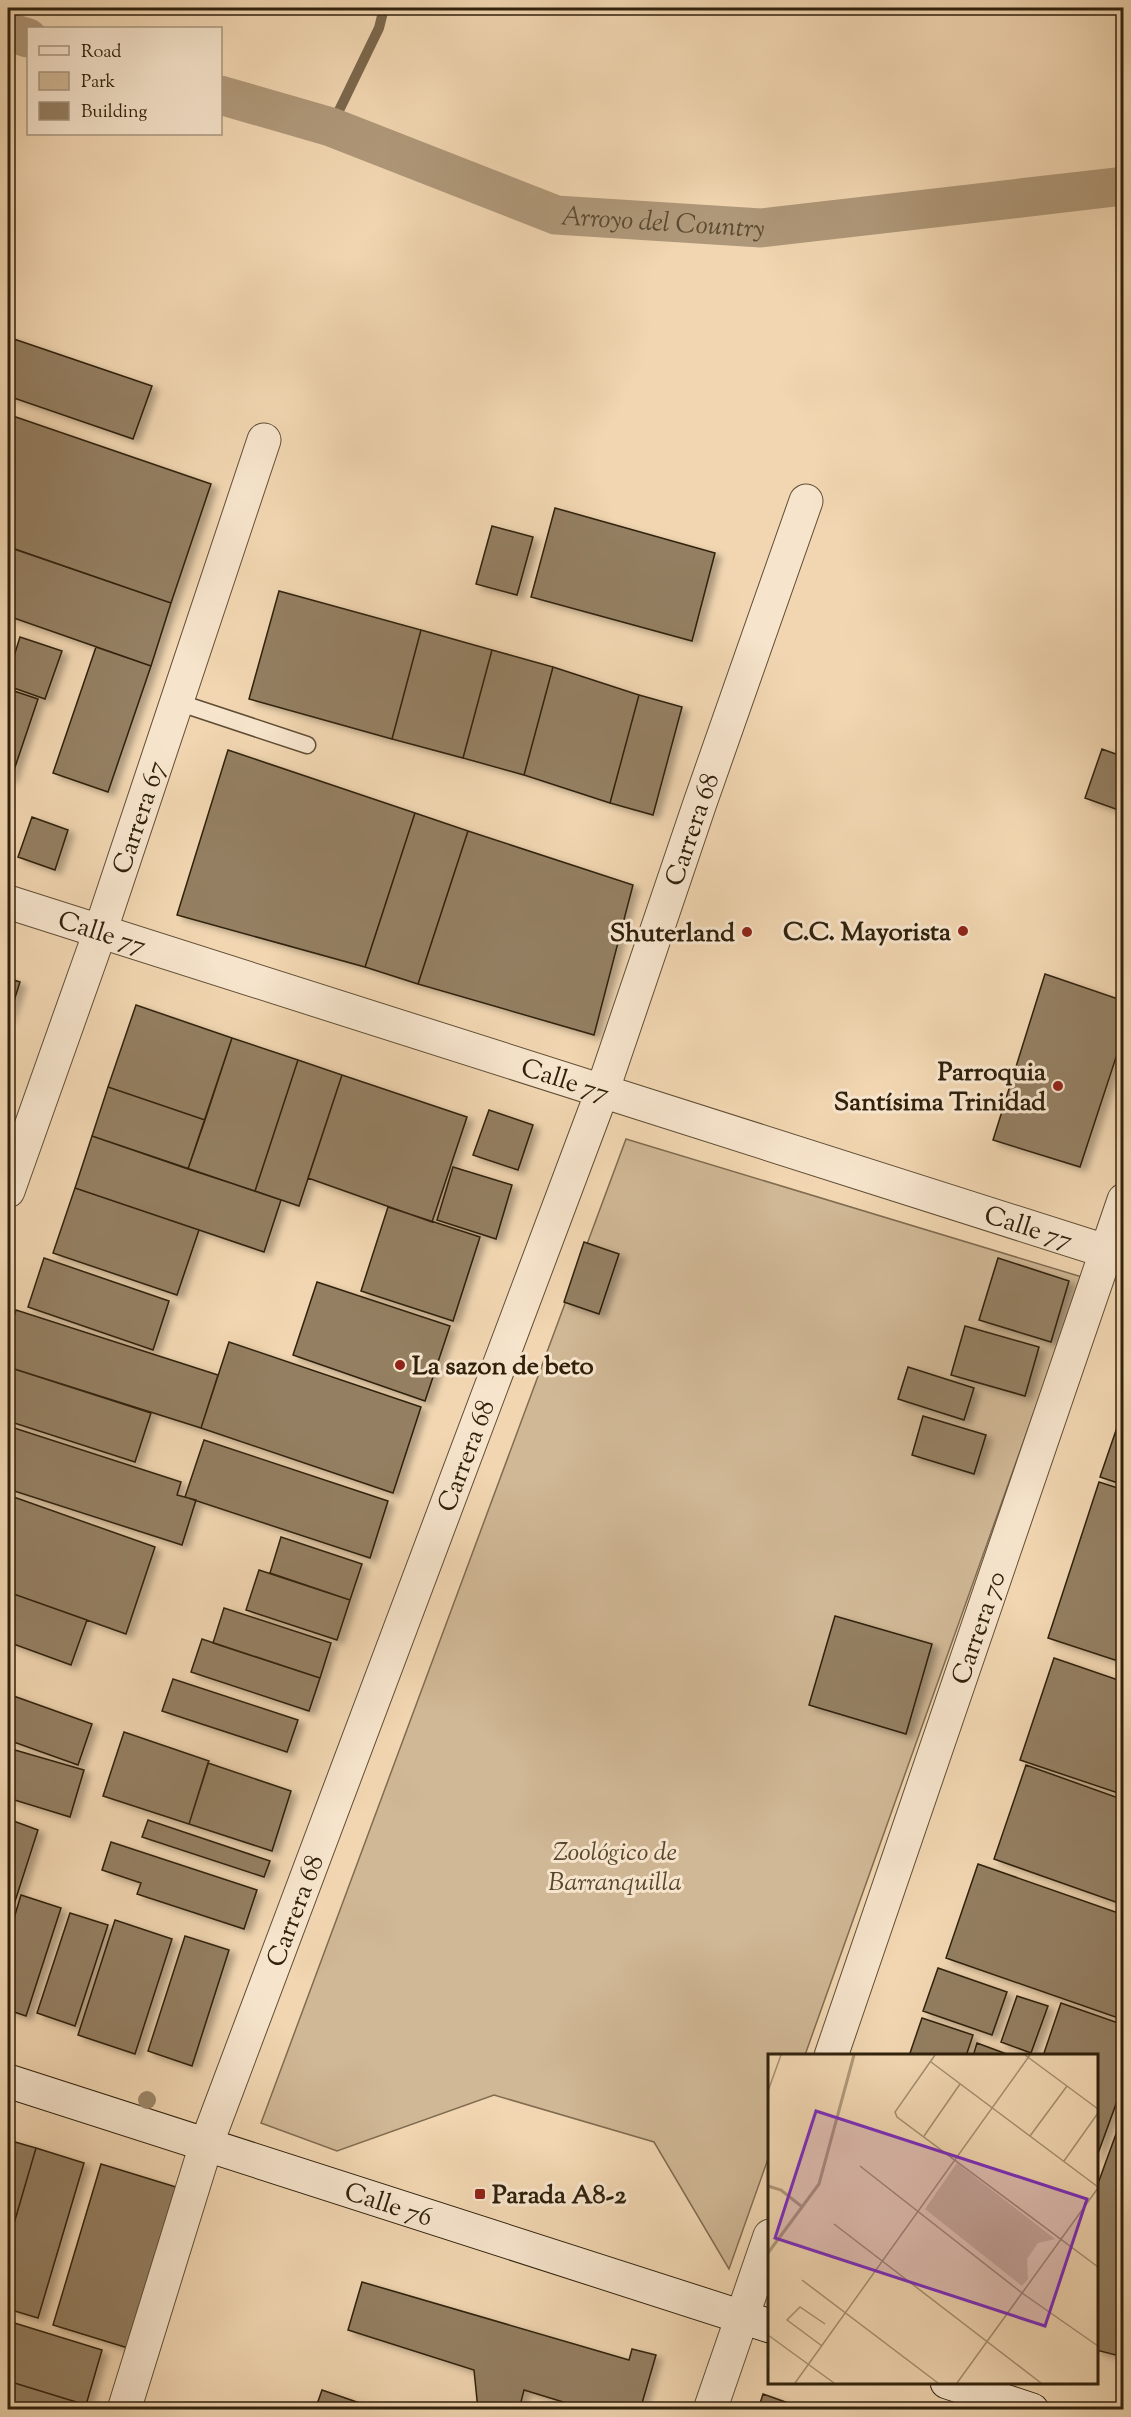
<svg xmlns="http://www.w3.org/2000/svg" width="1131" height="2417" viewBox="0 0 1131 2417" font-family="'Sorts Mill Goudy',serif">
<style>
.green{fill:#d0b795;stroke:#806c50;stroke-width:1.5}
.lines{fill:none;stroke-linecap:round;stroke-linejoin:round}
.stream{stroke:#7c684d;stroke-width:10}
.canal{stroke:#af9879;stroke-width:39}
.building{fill:#947f62;stroke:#30210c;stroke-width:1.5;filter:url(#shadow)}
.lane-casing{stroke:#604e35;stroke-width:19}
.street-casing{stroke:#604e35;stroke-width:35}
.secondary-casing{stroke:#30210c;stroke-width:35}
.lane{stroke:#f6e4cc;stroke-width:16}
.street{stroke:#f6e4cc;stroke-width:33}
.secondary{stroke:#f6e4cc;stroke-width:33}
.tree{fill:#9d8769}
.poi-dot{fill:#8f2418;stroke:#f6e4cc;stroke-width:2}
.labels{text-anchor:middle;stroke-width:6;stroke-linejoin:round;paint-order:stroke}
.street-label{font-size:26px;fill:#30210c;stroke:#f6e4cc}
.poi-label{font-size:26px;font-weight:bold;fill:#30210c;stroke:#f6e4cc;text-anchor:end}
.park-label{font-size:26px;font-style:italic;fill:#58462e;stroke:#f6e4cc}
.water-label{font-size:27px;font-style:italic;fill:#5c4b32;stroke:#f6e4cc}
.inset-river{fill:none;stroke:#af9879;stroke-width:3}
.inset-road{fill:none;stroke:#a48e6f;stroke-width:1.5}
.view{fill:#7b2cbf;fill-opacity:0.15;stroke:#7b2cbf;stroke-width:3}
.inset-edge{fill:none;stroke:#30210c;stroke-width:3}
</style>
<defs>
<filter id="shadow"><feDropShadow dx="6" dy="4" stdDeviation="3" flood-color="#0004"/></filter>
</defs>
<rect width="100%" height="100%" fill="#f1d6b1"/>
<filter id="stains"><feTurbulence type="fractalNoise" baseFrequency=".00333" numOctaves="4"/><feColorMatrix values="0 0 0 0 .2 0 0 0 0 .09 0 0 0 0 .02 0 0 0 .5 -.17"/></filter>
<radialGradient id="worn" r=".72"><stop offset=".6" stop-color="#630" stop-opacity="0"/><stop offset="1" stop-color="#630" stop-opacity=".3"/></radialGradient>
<path class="green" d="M626,1139L1082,1277L805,2055L770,2056L769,2156L729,2269L654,2142L494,2095L337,2151L261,2123Z"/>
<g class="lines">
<path class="stream" d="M331,127L379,28L384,8"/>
<g class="canal">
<path d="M8,32L28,38"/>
<path id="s1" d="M220,95L331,127L556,215L761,228L1124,186"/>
</g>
</g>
<path class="building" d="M8,337L152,386L133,439L8,396Z
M10,415L211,484L171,603L8,547V424Z
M555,508L715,553L692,641L531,597Z
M492,526L533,537L517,595L476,584Z
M12,548L171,603L151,666L8,616V562Z
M279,591L421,630L392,739L249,699Z
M421,630L492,650L463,758L392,739Z
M20,637L62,651L45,699L8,686V675Z
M96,647L151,666L108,792L53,773Z
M492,650L553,667L524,775L463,758Z
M553,667L639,695L610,803L524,775Z
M8,689L38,699L11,779L8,778Z
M639,695L682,707L653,815L610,803Z
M1102,749L1124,757V812L1085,798Z
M228,750L415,813L365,967L177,915Z
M415,813L468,831L418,984L365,967Z
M32,817L68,830L55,870L18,857Z
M468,831L633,885L594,1035L418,984Z
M1045,974L1124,1001V1033L1080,1167L993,1140Z
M8,978L20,982L8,1020Z
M136,1005L232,1038L205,1120L108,1087Z
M232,1038L298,1060L255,1191L188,1169Z
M298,1060L342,1075L299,1206L255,1191Z
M342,1075L467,1117L432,1222L308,1178Z
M108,1087L205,1120L188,1169L92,1136Z
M489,1110L533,1125L518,1170L473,1155Z
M92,1136L281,1200L264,1252L75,1188Z
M453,1167L512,1185L496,1239L437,1220Z
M75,1188L199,1230L177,1295L53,1253Z
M388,1207L480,1237L453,1321L361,1291Z
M584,1242L619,1254L599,1314L564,1302Z
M44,1258L169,1301L153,1350L28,1307Z
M998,1258L1069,1281L1051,1342L979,1320Z
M317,1282L450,1326L425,1401L293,1355Z
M16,1310L218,1375L201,1428L8,1367V1336Z
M965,1326L1039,1347L1025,1396L951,1375Z
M229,1342L421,1407L393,1493L201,1428Z
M8,1367L151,1413L135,1462L8,1421Z
M908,1367L974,1388L964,1420L898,1399Z
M1124,1407V1485L1100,1477Z
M923,1416L986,1435L974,1474L912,1455Z
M8,1426L181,1482L177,1495L196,1500L182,1545L8,1489Z
M204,1440L388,1501L370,1558L185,1497Z
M1099,1482L1124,1490V1663L1048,1638Z
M8,1495L155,1547L126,1634L8,1592Z
M281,1537L362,1564L350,1600L270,1573Z
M259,1570L350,1600L337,1640L246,1610Z
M8,1592L87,1620L71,1665L8,1642Z
M224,1608L331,1643L320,1678L213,1643Z
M835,1616L932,1644L906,1734L809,1705Z
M202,1639L320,1678L309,1711L191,1672Z
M1054,1658L1124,1682V1795L1020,1760Z
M173,1679L298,1720L287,1752L162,1711Z
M8,1694L92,1724L78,1765L8,1740Z
M124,1732L209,1761L189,1824L103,1796Z
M8,1748L84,1770L70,1817L8,1798Z
M208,1763L291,1791L272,1851L189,1824Z
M1026,1765L1124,1800V1905L994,1859Z
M8,1819L38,1830L8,1923Z
M148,1820L270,1861L264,1877L142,1837Z
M111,1842L257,1890L244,1929L137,1894L141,1883L102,1870Z
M978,1864L1124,1915V2020L946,1958Z
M21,1895L61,1908L26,2016L8,2010V1938Z
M70,1913L108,1925L75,2026L37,2013Z
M115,1920L172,1939L135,2054L78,2035Z
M185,1936L229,1950L192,2066L148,2051Z
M938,1968L1007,1992L992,2035L923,2011Z
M1017,1996L1048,2006L1031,2053L1001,2042Z
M1061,2003L1124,2025V2082L1096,2159V2056H1043Z
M922,2018L973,2035L966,2056H909Z
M977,2043L1012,2056H973Z
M1124,2112V2357L1096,2350V2189Z
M8,2140L36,2148L8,2244Z
M36,2148L84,2163L38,2318L8,2309V2244Z
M101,2164L189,2191L141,2352L53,2325Z
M362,2282L629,2360L632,2349L656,2355L640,2410H571L573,2405L524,2390L519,2410H478L474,2370L348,2330Z
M8,2321L102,2350L86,2405L8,2381Z
M8,2381L86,2405L84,2410H8Z
M322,2390L380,2410H315Z
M763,2394L808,2410H758Z"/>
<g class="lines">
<g class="lane-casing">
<path id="lane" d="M177,702L307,745"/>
</g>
<g class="street-casing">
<g id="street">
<path id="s2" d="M8,902L1124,1257"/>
<path id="s3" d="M8,1191L100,932L264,440"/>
<path id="s4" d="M831,2056L1124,1200"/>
<path id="s5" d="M124,2410L206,2145L602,1092L700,803L806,501"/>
<path d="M710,2410L770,2236"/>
</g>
</g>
<g class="secondary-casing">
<g id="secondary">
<path id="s6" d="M8,2081L770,2326"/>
<path d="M947,2382L1032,2410"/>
</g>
</g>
<use href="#lane" class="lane"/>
<use href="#street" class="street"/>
<use href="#secondary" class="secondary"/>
</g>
<circle class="tree" cx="147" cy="2100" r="9"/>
<g class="poi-dot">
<circle cx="963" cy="931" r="6"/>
<circle cx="747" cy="932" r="6"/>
<circle cx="1058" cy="1086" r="6"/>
<circle cx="400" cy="1365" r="6"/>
<rect x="474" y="2188" width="12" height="12" rx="3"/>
</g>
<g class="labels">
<g class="street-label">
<text dy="9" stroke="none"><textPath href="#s3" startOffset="396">Carrera 67</textPath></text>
<text dy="9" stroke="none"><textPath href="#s5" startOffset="1680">Carrera 68</textPath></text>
<text dy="9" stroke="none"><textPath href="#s2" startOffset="99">Calle 77</textPath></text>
<text dy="9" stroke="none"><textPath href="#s2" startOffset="585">Calle 77</textPath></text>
<text dy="9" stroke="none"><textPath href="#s2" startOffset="1071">Calle 77</textPath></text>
<text dy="9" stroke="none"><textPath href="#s5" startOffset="1014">Carrera 68</textPath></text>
<text dy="9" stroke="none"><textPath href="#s4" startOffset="453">Carrera 70</textPath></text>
<text dy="9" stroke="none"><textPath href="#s5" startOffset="528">Carrera 68</textPath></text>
<text dy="9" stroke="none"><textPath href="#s6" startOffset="400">Calle 76</textPath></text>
</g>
<g class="poi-label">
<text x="951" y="940">C.C. Mayorista</text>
<text x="735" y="941">Shuterland</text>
<text x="1046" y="1080">Parroquia<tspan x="1046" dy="30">Santísima Trinidad</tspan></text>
<text x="412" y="1374" text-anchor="start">La sazon de beto</text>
<text x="492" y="2203" text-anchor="start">Parada A8-2</text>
</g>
<g class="park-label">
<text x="615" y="1860">Zoológico de<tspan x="615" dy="30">Barranquilla</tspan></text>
</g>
<g class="water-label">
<text dy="9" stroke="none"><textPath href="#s1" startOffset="464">Arroyo del Country</textPath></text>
</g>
</g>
<g transform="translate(768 2054)">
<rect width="330" height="330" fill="#f1d6b1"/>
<path d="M189,109L287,185L270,189L259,205L260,225L254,232L157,155Z" fill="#d0b795"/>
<path class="inset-river" d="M0,132L13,136L33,152M0,199L51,130L86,1"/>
<path class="inset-road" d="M167,1L127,58L129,63L330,213M257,1L330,55M163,8L330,133M0,37L13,1M156,82L192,30M262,82L299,32M296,107L330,59M92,112L254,239L330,292M66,170L273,329M34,226L170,329M0,281L66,329M54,292L19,266L32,253L57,270M27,329L262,1M189,329L330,134"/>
<path class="view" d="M48,57L319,145L277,272L7,184Z"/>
<rect width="330" height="330" class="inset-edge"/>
</g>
<rect width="1131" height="2417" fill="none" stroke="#f1d6b1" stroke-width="30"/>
<rect x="9" y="9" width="1113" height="2399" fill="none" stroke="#30210c" stroke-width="3"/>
<rect x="15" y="15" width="1101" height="2387" fill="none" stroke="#30210c" stroke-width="1.5"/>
<rect x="27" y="27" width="195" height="108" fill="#f6e4cc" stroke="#a7967f" stroke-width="1.5"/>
<rect x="39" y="46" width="30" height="9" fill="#f6e4cc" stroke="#a7967f" stroke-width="1.5"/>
<text x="81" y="57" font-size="18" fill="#30210c">Road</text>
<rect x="39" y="72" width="30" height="18" fill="#d0b795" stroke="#a7967f" stroke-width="1.5"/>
<text x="81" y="87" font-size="18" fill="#30210c">Park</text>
<rect x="39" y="102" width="30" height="18" fill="#947f62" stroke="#a7967f" stroke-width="1.5"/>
<text x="81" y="117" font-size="18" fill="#30210c">Building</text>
<rect width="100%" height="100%" filter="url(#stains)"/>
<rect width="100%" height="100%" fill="url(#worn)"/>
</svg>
